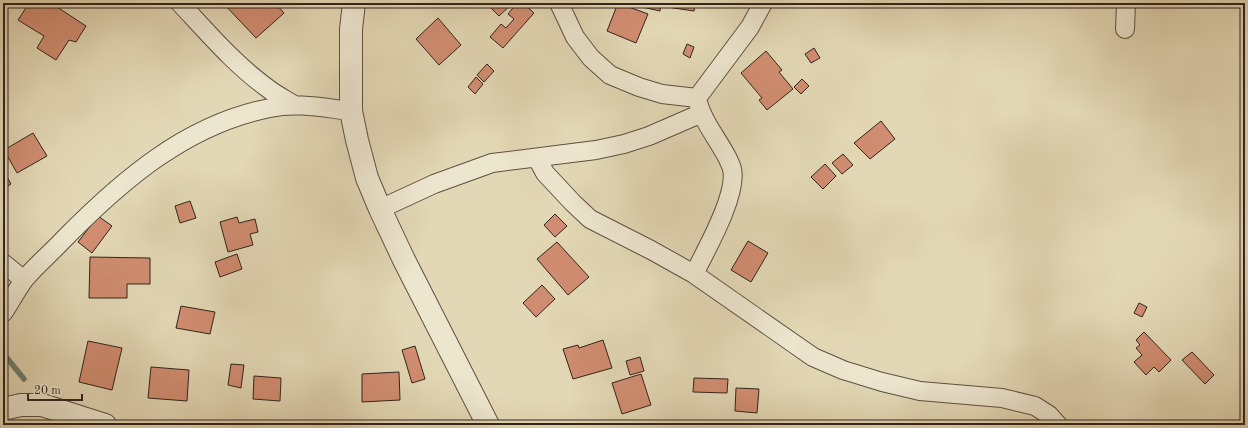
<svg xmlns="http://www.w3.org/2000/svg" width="1248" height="428" viewBox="0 0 1248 428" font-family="'Old Standard TT',serif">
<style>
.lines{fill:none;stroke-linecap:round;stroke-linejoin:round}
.stream{stroke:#6e7e71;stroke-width:5.5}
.building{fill:#d18d71;stroke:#31231d}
.minor-casing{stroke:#5e5043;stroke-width:20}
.tertiary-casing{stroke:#5e5043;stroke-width:24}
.minor{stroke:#ede6cf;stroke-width:18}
.tertiary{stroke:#ede6cf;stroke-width:22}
</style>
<rect width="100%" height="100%" fill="#e3d8b5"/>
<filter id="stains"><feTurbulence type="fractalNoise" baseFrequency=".005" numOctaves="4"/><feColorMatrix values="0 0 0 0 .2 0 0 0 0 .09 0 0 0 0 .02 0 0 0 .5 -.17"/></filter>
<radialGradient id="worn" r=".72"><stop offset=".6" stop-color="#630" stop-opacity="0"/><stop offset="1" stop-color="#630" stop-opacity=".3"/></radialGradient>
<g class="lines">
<path class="stream" d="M3,353L24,379"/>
</g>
<path class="building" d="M29,3H51L86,26L76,42L69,40L56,60L37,48L44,36L18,20Z
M223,3H275L284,13L256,38Z
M496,3H513L499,16L491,8Z
M517,3H523L534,13L503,48L490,37L501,24L506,28L514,19L508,14Z
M618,3L648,14L636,43L607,31Z
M643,3H661L660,11L642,7Z
M668,3H695L694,11L667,7Z
M438,18L461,45L439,65L416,39Z
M687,44L694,47L690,58L683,54Z
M814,48L820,58L811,63L805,54Z
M766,51L782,70L779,72L793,89L767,110L759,100L762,98L741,73Z
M487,64L494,71L484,82L477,75Z
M476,77L483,84L475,94L468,87Z
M802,79L809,86L801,94L794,87Z
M881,121L895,139L870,159L854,143Z
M33,133L47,156L17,173L4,150Z
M843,154L853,165L842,174L832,163Z
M825,164L836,176L823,189L811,177Z
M3,170L11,184L3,189Z
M190,201L196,218L180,223L175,206Z
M555,214L567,226L555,237L544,225Z
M98,216L112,226L92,253L78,242Z
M237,217L239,223L255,219L258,232L250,234L253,245L228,252L220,222Z
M748,241L768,253L751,282L731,270Z
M557,242L589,277L568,295L537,259Z
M237,254L242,269L220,277L215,262Z
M90,257L150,258V284H127V298H89Z
M542,285L555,299L536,317L523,303Z
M1139,303L1147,307L1142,317L1134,313Z
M181,306L215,312L210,334L176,328Z
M1144,332L1171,360L1159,372L1154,367L1146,375L1134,362L1142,355L1136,348L1140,345L1136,340Z
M603,340L612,368L573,379L563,349L578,345L579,348Z
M88,341L122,348L112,390L79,382Z
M415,346L425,379L412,383L402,350Z
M1192,352L1214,375L1205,384L1182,360Z
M640,357L644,371L630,375L626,361Z
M231,364L244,365L241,388L228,385Z
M151,367L189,370L187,401L148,398Z
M399,372L400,400L362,402V374Z
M641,374L651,405L622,414L612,383Z
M254,376L281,378L280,401L253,399Z
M694,378L728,379L727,393L693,392Z
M736,388L759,389L757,413L735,411Z
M705,422L722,424L726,425H697Z"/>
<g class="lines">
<g class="minor-casing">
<path id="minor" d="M180,3C208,33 236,66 270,90C277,95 286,100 294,105
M559,3L575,37L591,58L610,75L639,87L662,94L697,98
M763,3L750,27L697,98C701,119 717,138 727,157C729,161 731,165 732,169C738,194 706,250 694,274L813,357L843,370L882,382L920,391L1002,398L1035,406L1049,415L1058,425
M1125,29L1126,3
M537,158L545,173L573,203L590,219L651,250L694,274
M380,209L434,184L492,163L596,150L624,144L649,136L702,113
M3,263L24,280
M3,313C10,303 16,291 24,280C36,265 51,253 64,239C122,180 187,124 270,108C297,102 324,108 351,111"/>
</g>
<g class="tertiary-casing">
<path id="tertiary" d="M354,3L351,29V111L357,140L367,178L380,209L404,260L488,425
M3,409L21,405H42L105,425"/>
</g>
<use href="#minor" class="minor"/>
<use href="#tertiary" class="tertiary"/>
</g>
<rect width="1248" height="428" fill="none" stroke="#e3d8b5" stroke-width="16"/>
<rect x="4" y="4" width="1240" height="420" fill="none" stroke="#31231d" stroke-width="2"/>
<rect x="8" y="8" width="1232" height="412" fill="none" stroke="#31231d"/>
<path d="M28 394v6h54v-6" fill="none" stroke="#31231d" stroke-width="2"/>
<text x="34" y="394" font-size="12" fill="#31231d" stroke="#ede6cf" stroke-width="3" paint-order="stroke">20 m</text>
<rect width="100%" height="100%" filter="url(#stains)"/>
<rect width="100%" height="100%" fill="url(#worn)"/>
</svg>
